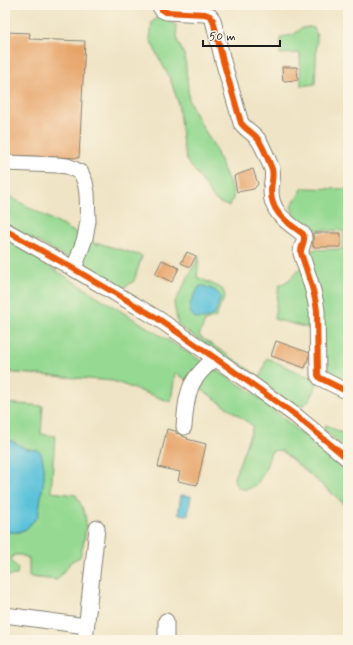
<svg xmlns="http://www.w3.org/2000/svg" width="353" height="645" viewBox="0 0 353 645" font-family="Mynerve,sans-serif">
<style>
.green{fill:#95d992;stroke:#587a57}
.water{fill:#5cc2da;stroke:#3c6f7b}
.building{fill:#e7a469}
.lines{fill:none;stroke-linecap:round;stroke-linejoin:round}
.minor-casing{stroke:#868070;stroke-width:17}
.minor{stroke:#fff;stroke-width:15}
.cycleway-casing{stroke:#fcf5e5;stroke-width:8}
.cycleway{stroke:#e8590c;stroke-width:6}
</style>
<rect width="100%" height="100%" fill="#fcf5e5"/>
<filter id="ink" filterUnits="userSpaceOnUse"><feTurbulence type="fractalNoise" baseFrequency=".025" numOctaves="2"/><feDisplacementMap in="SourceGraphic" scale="8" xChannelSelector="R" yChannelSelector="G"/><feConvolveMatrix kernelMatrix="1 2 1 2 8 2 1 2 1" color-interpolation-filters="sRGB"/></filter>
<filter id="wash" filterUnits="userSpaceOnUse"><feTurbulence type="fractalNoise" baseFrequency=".012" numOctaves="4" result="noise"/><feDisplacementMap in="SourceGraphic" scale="16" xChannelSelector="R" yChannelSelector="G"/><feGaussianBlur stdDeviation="0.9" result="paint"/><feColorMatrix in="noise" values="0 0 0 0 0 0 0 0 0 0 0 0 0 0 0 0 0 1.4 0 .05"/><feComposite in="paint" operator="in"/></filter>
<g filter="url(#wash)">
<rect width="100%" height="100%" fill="#efe4c5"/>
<path class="green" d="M160,16L176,25L178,42L185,57L189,100L196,116L214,146L233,192V199L229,206L222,204L214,199L196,172L187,162L183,145L178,102L171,81L157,54L150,39L152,22Z
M309,27L314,28L317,36L315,84L301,86L300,53L280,54L281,37L293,35L302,28Z
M303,188L348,189V389L323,377L304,250L343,249L344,231L299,229L291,206Z
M5,194L98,245V243L142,256L134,281L123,288L5,224Z
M5,239L253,393L348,472V507L282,451L276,450L271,452C267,464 260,492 243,489C237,488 235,484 234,478L253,426L197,386L175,373L171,402L113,381L5,372Z
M199,256L197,277L219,287L223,290L225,296L216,317L205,321L199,336L260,377L267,358L318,381C315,390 310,406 298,406C290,405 264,385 256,380C230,362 204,343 178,325L174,304Z
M301,267L306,278L312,329L274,319L279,286L290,279Z
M5,403L43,406L41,434L55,436L51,492L76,495C79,501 83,508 85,515C88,527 83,546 80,557L72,561L57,580L29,577V559L21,555H13L11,561L18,568L17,575L5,576V532H18L26,529L38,516L42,458L41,453L38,450L26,449L12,441H5Z
M326,425L342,433L348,431V450L324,430V426Z"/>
<path class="water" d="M202,286C206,286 219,291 220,296C221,298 219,302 218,305C217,307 217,312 215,314C214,315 211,316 210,317C201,321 189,319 190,307C190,300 196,293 199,287Z
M5,441H12L26,449L38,450L41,453L44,466V478L38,516L26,529L18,532H5Z
M181,495L191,496L188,515L178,514Z"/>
<g id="blocks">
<path class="building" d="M5,32L30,33L29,39L85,41L79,158L5,155Z
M282,67H297L298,80L283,81Z
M253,169L258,184L254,189L237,192L234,176Z
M313,233H341V247H313Z
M187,252L196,256L190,267L181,263Z
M162,260L179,268L172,282L155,274Z
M276,341L310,353L305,368L271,356Z
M167,429L176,431V433L182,435V436L188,438L187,439L206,444L197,485L178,481L180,472L158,467Z"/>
</g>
</g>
<g filter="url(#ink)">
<use href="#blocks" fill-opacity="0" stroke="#868070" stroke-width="1"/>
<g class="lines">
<g class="minor-casing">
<path id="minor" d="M159,5L162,10L166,12L205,14L210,16L213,20L223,61L241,123C246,130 252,132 257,138C262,143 269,162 272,169C274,177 271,183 271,191C271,213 287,222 303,234C307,241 300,246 301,253C307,273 315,290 317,311L318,375L320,378L348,392
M5,163L57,165L67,166L74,169L81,173L85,182L87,193L88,221L85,238L74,269
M5,230L74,269L157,318L215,358L295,415L348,459
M184,427C185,413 186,397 192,384C197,374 207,365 215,358
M5,615L86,626
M85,640L97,528
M166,640V621"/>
</g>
<use href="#minor" class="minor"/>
<g class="cycleway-casing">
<path id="cycleway" d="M159,5L162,10L166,12L205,14L210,16L213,20L223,61L241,123C246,130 252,132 257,138C262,143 269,162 272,169C274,177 271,183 271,191C271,213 287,222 303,234C307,241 300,246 301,253C307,273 315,290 317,311L318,375L320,378L348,392
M5,230L74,269L157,318L215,358L295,415L348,459"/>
</g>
<use href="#cycleway" class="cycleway"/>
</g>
</g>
<rect width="353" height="645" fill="none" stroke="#fcf5e5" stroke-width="20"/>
<path d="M203 40v6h77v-6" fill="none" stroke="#1c1c1c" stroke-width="2"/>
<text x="209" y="40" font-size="12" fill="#1c1c1c" stroke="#fcf5e5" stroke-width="3" paint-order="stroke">50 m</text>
</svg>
